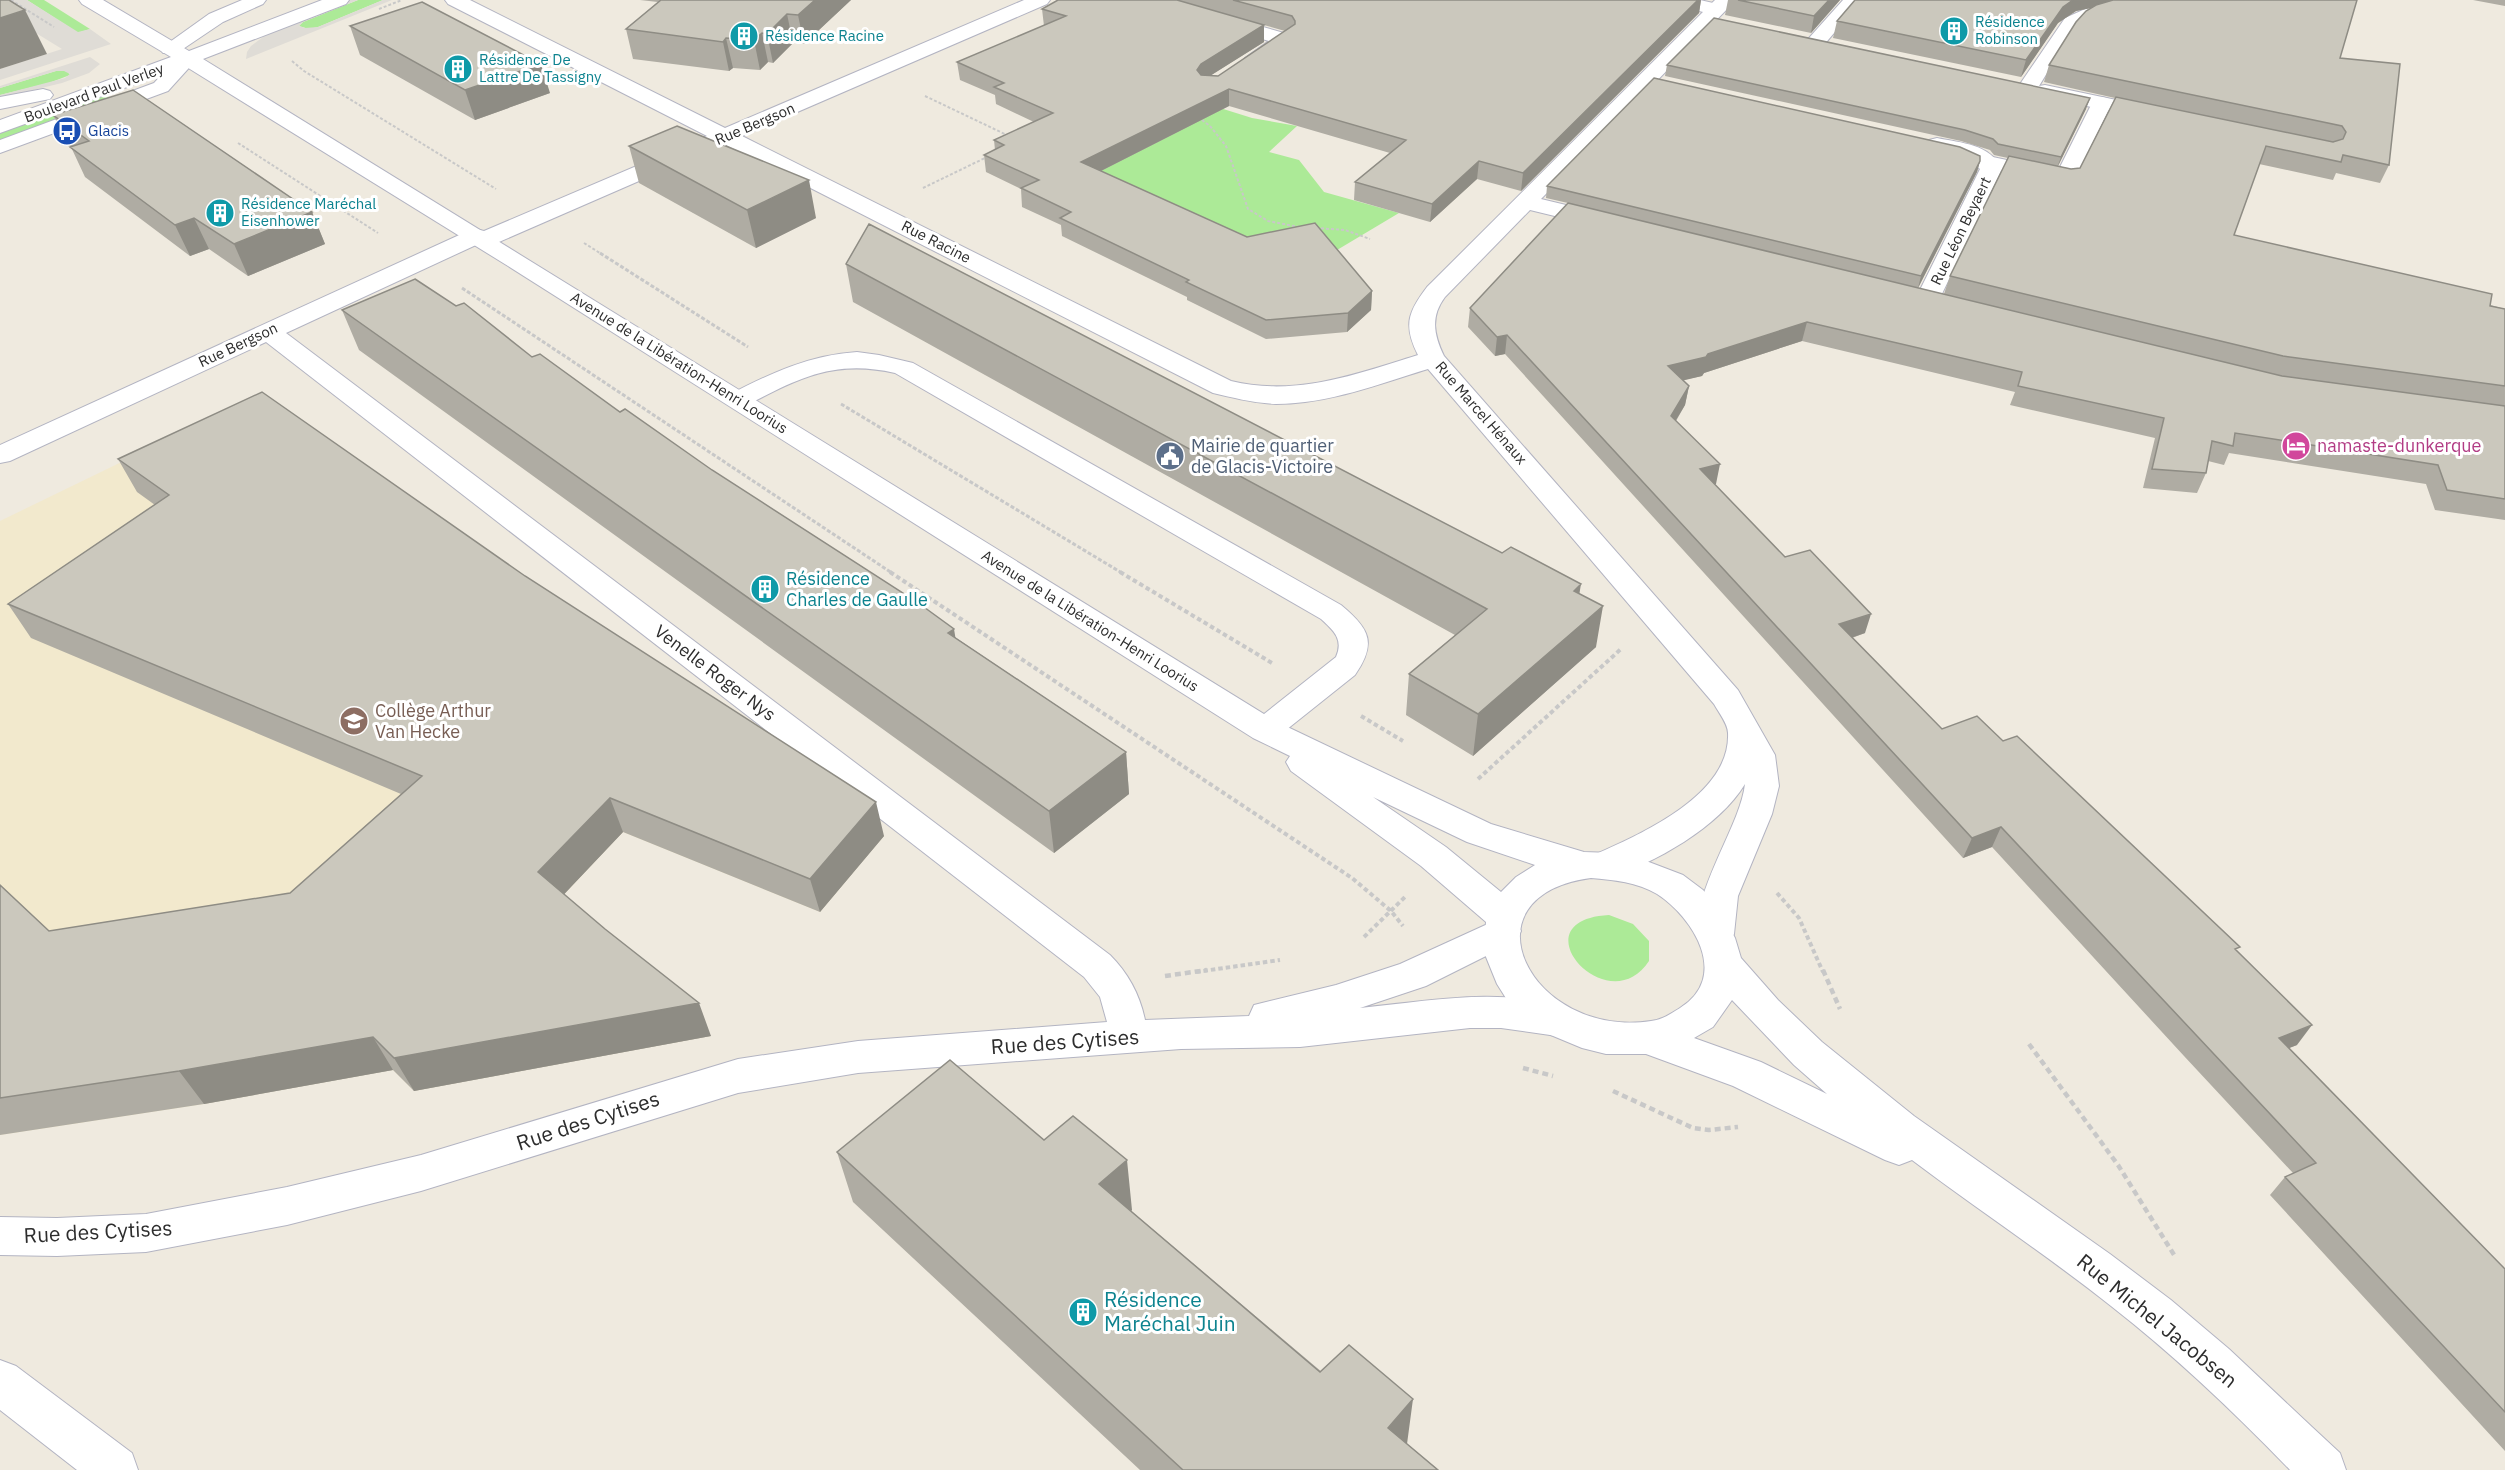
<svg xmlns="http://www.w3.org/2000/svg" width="2505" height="1470" viewBox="0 0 2505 1470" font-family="'IBM Plex Sans',sans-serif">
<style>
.education{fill:#f2e9cd}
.green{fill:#acea97}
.plaza{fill:#dfdcd6}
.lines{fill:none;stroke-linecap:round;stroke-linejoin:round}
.lane-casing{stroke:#b3b4c2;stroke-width:2}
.street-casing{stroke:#b3b4c2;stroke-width:2}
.secondary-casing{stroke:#b3b4c2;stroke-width:2}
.path-far3{stroke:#c8c8c8;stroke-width:2;stroke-dasharray:3 2;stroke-linecap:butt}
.path-far2{stroke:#c8c8c8;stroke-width:3;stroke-dasharray:4 2;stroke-linecap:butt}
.path-far1{stroke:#c8c8c8;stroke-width:4;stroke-dasharray:4.5 3;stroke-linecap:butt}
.path{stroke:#c8c8c8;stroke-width:4.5;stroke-dasharray:6 4;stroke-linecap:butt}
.lane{fill:#fff;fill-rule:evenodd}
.street{fill:#fff;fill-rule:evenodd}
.secondary{fill:#fff;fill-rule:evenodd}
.wall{fill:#afaca3;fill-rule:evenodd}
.shaded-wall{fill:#8e8c84}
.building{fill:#cbc8bd;stroke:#8e8c84;stroke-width:1.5}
.labels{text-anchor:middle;stroke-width:6;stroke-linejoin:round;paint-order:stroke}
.far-culture-label{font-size:15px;fill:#0d838f;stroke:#fff;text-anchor:start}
.far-street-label{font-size:15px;fill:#2d2d2d;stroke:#fff}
.far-transit-label{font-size:15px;fill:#164399;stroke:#fff;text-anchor:start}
.service-label{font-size:18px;fill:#4e5e75;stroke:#fff;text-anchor:start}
.hotel-label{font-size:18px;fill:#b23c85;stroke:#fff;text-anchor:start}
.culture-label{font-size:18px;fill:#0d838f;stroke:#fff;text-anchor:start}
.street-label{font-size:18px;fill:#2d2d2d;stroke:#fff}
.education-label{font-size:18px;fill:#785e54;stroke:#fff;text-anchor:start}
.near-street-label{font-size:21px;fill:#2d2d2d;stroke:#fff}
.near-culture-label{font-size:21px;fill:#0d838f;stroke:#fff;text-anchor:start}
</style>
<rect width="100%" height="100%" fill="#efeadf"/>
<path class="education" d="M243,403L537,610L884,836L820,912L623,832L553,906L619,963L711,1036L414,1091L393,1070L204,1104L0,1135V521Z"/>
<path class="green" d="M27,0H44L90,29L78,33Z
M358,0H383L318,27L309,29L299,26L303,22Z
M56,71H67L70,75L49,83L0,95V88Z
M1102,71L1252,118L1297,126L1269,152L1299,160L1324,192L1399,213L1332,253L1246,255L1083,180Z
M105,96L114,101L0,142V133L7,130Z
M1609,915L1633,924L1649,941V961C1608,1024 1515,920 1609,915Z"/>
<path class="plaza" d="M0,0H27L78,32L90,29L111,44L0,80V69L62,49L0,11Z
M350,0H358L303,22L299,26L305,28L318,27L383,0H392L246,59L247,52L251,46L267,34Z
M90,57L100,64L89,73L62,83L0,98V95L65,78L70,74L64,71H56L0,88V86Z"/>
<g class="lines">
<g class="lane-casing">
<path id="lane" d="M242,0H266L263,4L223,22L177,53H163L160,49L209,14Z
M1666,0H1700L1722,5L1725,9L1722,13L1716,15L1669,4Z
M1843,0H1862L1823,46H1809L1807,42L1809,38Z
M1224,16L1291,35L1293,39L1262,62H1248L1245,58L1269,41L1217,26L1215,22L1217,18Z
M187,53L194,55L197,59L168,91L0,153V140L154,83L180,55Z
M43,89L50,91L53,95L50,99L0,109V97Z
M2102,97L2109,99L2112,103L2073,184L2065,185L1988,168L1981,166L1977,162L1981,158L1988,156L2058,171L2092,103L2095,99Z
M857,352L879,355L913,363L1341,605C1370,629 1377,643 1355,675L1276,738L1265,741L1254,738L1249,730L1254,722L1336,657C1344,639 1333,630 1321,619L895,373C835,359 799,378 747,405L738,408L729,405L725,400L729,395C771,373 810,355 857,352Z"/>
</g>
<g class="street-casing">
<path id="street" d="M445,0H470L725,128L1024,0H1050L1047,4L742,136L1231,381C1296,397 1357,374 1418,355C1403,325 1408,312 1427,287L1715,0H1736L1541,199L1612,216L1616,221L1612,226L1604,228L1530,210L1445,297C1430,317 1434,335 1444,356L1738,690L1775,755L1779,786L1772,814L1738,896L1734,934L1729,944L1716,948L1703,944C1682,904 1740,830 1745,784C1719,827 1654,864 1607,878L1594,875L1589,865L1594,855C1641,834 1731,795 1728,733C1728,724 1719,713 1714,704L1428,369C1379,384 1328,404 1276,404C1254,403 1234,398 1213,393L724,144L492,245L484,247L476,245L286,333L1110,955C1128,973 1140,995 1145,1020L1249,1016L1254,1005L1336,985L1400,964L1503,917L1516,921L1521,931L1516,941L1426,986L1360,1008C1429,1001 1503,986 1571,1009L1576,1020L1571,1031L1557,1036L1501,1028H1470L1300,1047L1181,1049L858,1073L738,1093L421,1191L287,1225L146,1252L57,1256L0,1255V1217L57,1218L146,1214L287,1187L421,1155L738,1059L858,1041L1107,1022L1100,997L1084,977L266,342L10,461L0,463V445L468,231L476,229L484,231L707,136L448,4Z
M2125,0H2206L2203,4L2196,6C2167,9 2098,5 2078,28C2063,45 2051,67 2039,86L2045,85L2164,110L2167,115L2164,120L2156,121L2045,97L2038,95L2035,91H2021L2018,87L2065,18L2092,6Z
M1937,138C1962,143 1990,144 2002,169L1939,300L1936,305L1927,307L1918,305L1915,300L1980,169L1968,159L1929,150L1926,145L1929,140Z
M0,1360L16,1366L132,1453L138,1470H77L0,1410Z"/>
</g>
<g class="secondary-casing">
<path id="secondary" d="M79,0H103L189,51L322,0H349L346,4L203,59L1277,722L1491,824L1584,852L1612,853L1641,859L1683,875L1703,890L1719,908L1735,938L1741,958L1778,1000L1822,1042L1914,1116L2110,1254L2171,1300L2229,1349L2312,1427L2340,1453L2346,1470H2290C2234,1412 2175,1356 2111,1306C2047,1255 1978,1210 1912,1160L1899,1165L1885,1160L1733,1086L1646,1054H1606L1582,1048L1546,1033L1526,1020L1509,1003L1497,984L1484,952L1486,922L1421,866L1291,771L1286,762L1290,756L1253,738L508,266L185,66L0,133V120L171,57L82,4ZM1373,797L1467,842L1535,865L1516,877L1501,892L1446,847ZM1591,878C1614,880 1637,882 1657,894C1694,918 1730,977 1680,1008C1670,1014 1662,1020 1651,1021C1531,1039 1458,896 1591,878ZM1732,1000L1794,1065L1827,1094L1761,1062L1694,1038L1713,1027Z"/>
</g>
<path class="path-far3" d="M11,0L54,27
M379,9L402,0
M292,61L304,71L496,189
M925,96L1009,136
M1198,117L1210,126L1226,146L1248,209L1268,221L1299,227
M238,143L378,233
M923,188L987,157
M1316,228L1345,230L1370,239
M584,243L603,255"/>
<path class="path-far2" d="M600,253L748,347
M462,288L892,573
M841,404L1122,573"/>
<path class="path-far1" d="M890,572L1352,878L1391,911L1403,926
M1120,572L1272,663
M1361,716L1403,741
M1478,779L1621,649
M1777,893L1799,918L1823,972
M1364,937L1406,896
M1196,972L1280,960"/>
<path class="path" d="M1823,970L1840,1009
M1165,976L1207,970
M2029,1044L2118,1165L2176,1258
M1523,1068L1553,1076
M1613,1091L1693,1128L1709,1130L1738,1127"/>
<use href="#lane" class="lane"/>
<use href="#street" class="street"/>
<use href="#secondary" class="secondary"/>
</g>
<path class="wall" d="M640,0H851L804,44L793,43L773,63L768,62L760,70L733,68L729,71L633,59L626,29L658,2Z
M1058,0H1701L1699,13L1521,191L1477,179L1430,222L1354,200L1355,182L1390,153L1229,106L1101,171L1247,237L1372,291L1371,310L1347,332L1266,339L1187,300V297L1062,236L1061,225L1022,207L1021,189L986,172L984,155L995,150L994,140L1034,122L996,104L995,95L960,80L957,62L1044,26L1042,9ZM1264,25L1285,31L1218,76L1211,75L1264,42Z
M1728,0H1840L1811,33L1725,15Z
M1855,0H2357L2340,58L2389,165L2380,183L2336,173L2333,180L2259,164L2234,235L2505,309V520L2435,510L2426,484L2229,453L2224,465L2208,461L2206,473L2197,493L2143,488L2155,438L2010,405L2015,392L1802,341L1704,373L1702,376L1683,380L1689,386L1685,405L1676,421L1716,484H1714L1785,557L1865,633L1852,638L1942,729L2003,741L2237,951L2297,1045L2289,1048L2505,1269V1451L2270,1195L2285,1177L2293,1173L2184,1056L1992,847L1963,858L1505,354L1495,356L1468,327L1470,308L1568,203L1546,198L1547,186L1980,161L1977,172L1918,288L1944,294L1950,276L2008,158L1994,155L1990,150L1961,141L1665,76L1667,65L2086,109L2058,166L2071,169L2080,168L2115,98L2044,82L2049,65L2091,8L2076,11L2058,23L2021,77L1833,38L1837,21Z
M2473,0H2505V6Z
M350,26L550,93L475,120L360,55Z
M53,115L312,212L325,244L248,276L209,249L190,256L85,177L71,147L69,145Z
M629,146L816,218L756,248L639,183Z
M846,264L1579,594L1596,647L1473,756L1406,715L1409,674L1455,635L853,302Z
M342,310L532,357L620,412L1126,752L1129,794L1054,853L359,350Z
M118,459L884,836L820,912L623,832L564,894L711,1036L414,1091L393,1070L204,1104L0,1135V885L49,931L290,893L401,794L31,638L8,604L155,505L137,492Z
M1044,1140L1132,1210L1131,1211L1438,1470H1140L853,1202L837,1152Z"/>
<path class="shaded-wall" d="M815,0H851L804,44L798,15Z
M1698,0H1701L1699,13L1521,191L1523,173Z
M1829,0H1840L1811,33L1814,16Z
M2073,0H2132L2076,11L2058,23L2021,77L2026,60L2063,7Z
M25,10L47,54L0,69V18Z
M787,14L793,43L773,63L767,34Z
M1264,25V42L1202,81L1197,70L1201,64Z
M762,33L768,62L760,70L754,40Z
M726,38L733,68L729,71L723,42Z
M541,64L550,93L475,120L465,90Z
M1229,89V106L1083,180L1081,162Z
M2090,98L2086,109L2057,168L2061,157Z
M1479,161L1477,179L1430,222L1432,204Z
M1980,161L1977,172L1918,288L1921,276Z
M809,180L816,218L756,248L747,210Z
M312,212L325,244L248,276L234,244Z
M194,218L209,249L190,256L175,225Z
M1372,291L1371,310L1347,332L1348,313Z
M1807,322L1802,341L1704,373L1702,376L1664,385L1668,366Z
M1507,335L1505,354L1495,356L1497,337Z
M1689,386L1685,405L1667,435L1671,416Z
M1720,464L1716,484L1696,489L1700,469Z
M1581,584L1574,626V591Z
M1603,606L1596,647L1473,756L1478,714Z
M1871,614L1865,633L1833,644L1839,624Z
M954,629L961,671L948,633Z
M1126,752L1129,794L1054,853L1049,811Z
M610,798L623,832L553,906L538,872Z
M876,802L884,836L820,912L810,879Z
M2001,827L1992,847L1963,858L1972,838Z
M699,1003L711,1036L414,1091L394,1058Z
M2312,1025L2297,1045L2265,1057L2279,1038Z
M373,1037L393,1070L204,1104L179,1071Z
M1127,1160L1132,1210L1105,1234L1099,1184Z
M1413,1399L1407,1444L1388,1428Z"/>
<path class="building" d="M0,0H9L25,10L0,18Z
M661,0H815L798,15L787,14L767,34L762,33L754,40L726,38L723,42L626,29Z
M1058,0H1177L1264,25L1201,64L1197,70L1201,75L1218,76L1295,24V21L1292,16L1233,0H1698L1523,173L1479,161L1432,204L1355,182L1406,140L1229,89L1081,162L1247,237L1315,223L1372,291L1348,313L1266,320L1186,282L1189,280L1060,218L1071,212L1021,188L1039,180L984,155L1004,145L994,140L1053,113L994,87L1004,83L957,62L1066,16L1042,9Z
M1738,0H1829L1814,16Z
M1855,0H2073L2063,7L2026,60L1837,21Z
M2113,0H2357L2340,58L2400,64L2389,165L2343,155L2341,162L2266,146L2234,235L2492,294L2490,306L2505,309V386L2283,356L1950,276L2009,156L2071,169L2080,168L2116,97L2333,142L2343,139L2346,132L2342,126L2049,65L2076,22L2086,11L2096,5Z
M422,2L541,64L465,90L350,26Z
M1714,18L2090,98L2061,157L1998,144L1993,139L1965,130L1667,65Z
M1654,78L1960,147L1980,156V161L1921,276L1547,186Z
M133,90L312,212L234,244L194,218L175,225L70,147L89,141L53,115Z
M677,126L809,180L747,210L629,146Z
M1568,203L2282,376L2505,406V499L2447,490L2438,465L2235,433L2233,446L2212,441L2206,473L2152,469L2164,418L2018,386L2022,372L1807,322L1708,354L1706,357L1668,366L1689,386L1671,416L1720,464L1700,469L1785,557L1810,550L1871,614L1839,624L1942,729L1977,716L2003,741L2017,736L2240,947L2235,949L2312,1025L2279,1038L2505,1269V1412L2285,1177L2316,1163L2197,1036L2001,827L1972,838L1507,335L1497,337L1470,308Z
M869,224L1502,553L1511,547L1581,584L1574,591L1603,606L1478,714L1409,674L1487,609L846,264Z
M415,279L456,306L464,303L532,357L540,354L620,412L625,409L712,470L917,602L954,629L948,633L1126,752L1049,811L342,310Z
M262,392L525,576L876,802L810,879L610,798L538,872L605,929L699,1003L394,1058L373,1037L179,1071L0,1098V885L49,931L290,893L422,776L8,604L169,495L118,459Z
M950,1060L1044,1140L1073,1116L1127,1160L1099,1184L1320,1372L1349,1345L1413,1399L1388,1428L1438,1470H1183L837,1152Z"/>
<defs>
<g id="building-disc" transform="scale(1.5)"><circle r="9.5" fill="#0f9aa8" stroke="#fff"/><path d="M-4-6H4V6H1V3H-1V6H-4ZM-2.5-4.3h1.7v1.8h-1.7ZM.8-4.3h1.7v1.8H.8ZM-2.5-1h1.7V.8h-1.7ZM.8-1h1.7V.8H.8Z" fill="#fff"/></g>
<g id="bus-disc" transform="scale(1.5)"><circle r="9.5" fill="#1a4fb4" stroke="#fff"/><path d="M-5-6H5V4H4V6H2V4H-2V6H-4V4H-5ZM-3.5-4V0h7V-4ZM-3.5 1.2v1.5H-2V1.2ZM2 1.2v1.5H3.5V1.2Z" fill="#fff"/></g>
<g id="hotel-disc" transform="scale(1.5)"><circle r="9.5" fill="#d1479c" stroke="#fff"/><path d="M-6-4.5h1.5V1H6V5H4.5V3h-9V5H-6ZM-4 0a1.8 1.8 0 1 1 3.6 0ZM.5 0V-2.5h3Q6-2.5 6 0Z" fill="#fff"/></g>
<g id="civic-disc" transform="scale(1.5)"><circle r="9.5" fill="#5c6f8a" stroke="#fff"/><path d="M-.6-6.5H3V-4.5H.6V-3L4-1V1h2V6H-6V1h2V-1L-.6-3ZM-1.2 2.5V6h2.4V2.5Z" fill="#fff"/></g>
<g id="school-disc" transform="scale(1.5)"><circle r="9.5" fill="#8d6e63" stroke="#fff"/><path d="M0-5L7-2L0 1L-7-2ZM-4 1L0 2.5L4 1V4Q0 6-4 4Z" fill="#fff"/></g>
</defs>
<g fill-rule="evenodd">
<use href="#building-disc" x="1954" y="31"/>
<use href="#building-disc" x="744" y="36"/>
<use href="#building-disc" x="458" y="69"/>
<use href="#bus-disc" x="67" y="131"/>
<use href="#building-disc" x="220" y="213"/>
<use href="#hotel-disc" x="2296" y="446"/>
<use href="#civic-disc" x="1170" y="456"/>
<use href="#building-disc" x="765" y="589"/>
<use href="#school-disc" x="354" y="721"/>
<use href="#building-disc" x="1083" y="1312"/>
</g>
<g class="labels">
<g class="far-culture-label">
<text x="1975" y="27">Résidence<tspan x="1975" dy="17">Robinson</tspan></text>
<text x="765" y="41">Résidence Racine</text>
<text x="479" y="65">Résidence De<tspan x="479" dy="17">Lattre De Tassigny</tspan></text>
<text x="241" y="209">Résidence Maréchal<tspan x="241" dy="17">Eisenhower</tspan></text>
</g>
<g class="far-street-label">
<text transform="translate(94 93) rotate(-20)" y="5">Boulevard Paul Verley</text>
<text transform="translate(755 124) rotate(-23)" y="5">Rue Bergson</text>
<text transform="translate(1961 231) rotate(-64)" y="5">Rue Léon Beyaert</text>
<text transform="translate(936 242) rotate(27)" y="5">Rue Racine</text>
<text transform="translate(238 345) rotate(-25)" y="5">Rue Bergson</text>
<text transform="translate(679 363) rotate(32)" y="5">Avenue de la Libération-Henri Loorius</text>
<text transform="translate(1481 413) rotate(49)" y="5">Rue Marcel Hénaux</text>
<text transform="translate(1090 621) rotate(32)" y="5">Avenue de la Libération-Henri Loorius</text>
</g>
<g class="far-transit-label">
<text x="88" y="136">Glacis</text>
</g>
<g class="service-label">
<text x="1191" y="452">Mairie de quartier<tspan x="1191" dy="21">de Glacis-Victoire</tspan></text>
</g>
<g class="hotel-label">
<text x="2317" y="452">namaste-dunkerque</text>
</g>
<g class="culture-label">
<text x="786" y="585">Résidence<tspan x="786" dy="21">Charles de Gaulle</tspan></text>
</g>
<g class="street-label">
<text transform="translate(715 673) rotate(37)" y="6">Venelle Roger Nys</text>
</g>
<g class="education-label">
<text x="375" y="717">Collège Arthur<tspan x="375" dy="21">Van Hecke</tspan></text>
</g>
<g class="near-street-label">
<text transform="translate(1065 1042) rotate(-4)" y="7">Rue des Cytises</text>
<text transform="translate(588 1121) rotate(-18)" y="7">Rue des Cytises</text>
<text transform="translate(98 1232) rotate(-3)" y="7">Rue des Cytises</text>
<text transform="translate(2157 1321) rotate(39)" y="7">Rue Michel Jacobsen</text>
</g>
<g class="near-culture-label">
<text x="1104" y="1307">Résidence<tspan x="1104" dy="24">Maréchal Juin</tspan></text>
</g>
</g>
</svg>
